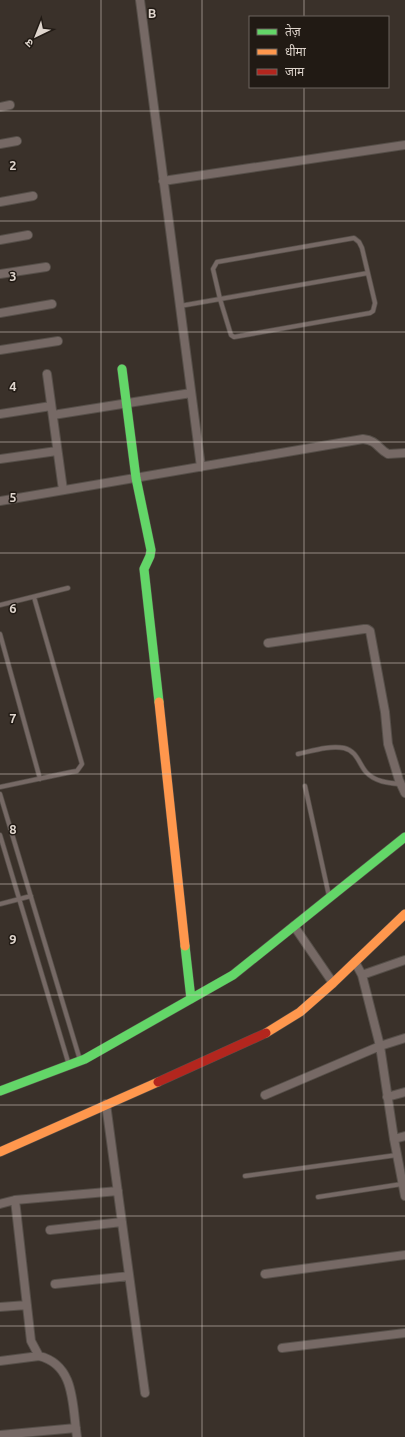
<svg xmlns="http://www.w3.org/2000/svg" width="405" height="1437" viewBox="0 0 405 1437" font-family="Ubuntu,'Noto Sans Devanagari',sans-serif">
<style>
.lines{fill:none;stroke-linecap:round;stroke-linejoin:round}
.lane-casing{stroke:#564f49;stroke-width:5.5}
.street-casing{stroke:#564f49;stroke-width:10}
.fast-casing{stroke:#564f49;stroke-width:10}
.slow-casing{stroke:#564f49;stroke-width:10}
.jam-casing{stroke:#564f49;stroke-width:10}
.lane{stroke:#766965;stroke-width:4}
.street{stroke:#766965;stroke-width:8}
.fast{stroke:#63d668;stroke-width:9}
.slow{stroke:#ff974d;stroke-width:9}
.jam{stroke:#b3261e;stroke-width:9}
.grid{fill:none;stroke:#dfd5cd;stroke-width:1;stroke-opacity:0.55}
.grid-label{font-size:13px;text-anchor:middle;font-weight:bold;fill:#dfd5cd;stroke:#211a14;stroke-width:3;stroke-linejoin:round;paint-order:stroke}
</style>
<rect width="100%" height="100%" fill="#3a312a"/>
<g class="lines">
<g class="lane-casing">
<path id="lane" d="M354,238L359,242L362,248L375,303L373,311L370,313L234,337L231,335L220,299L213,269L217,262Z
M180,306L368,273
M0,605L68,588
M0,634L40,779
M298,754C312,751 330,745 344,748C357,751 359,764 366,772C375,782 389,783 400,784
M305,786L329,896
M0,787L71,772L77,771L82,764L34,597
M0,794L80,1060
M0,835L69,1065
M0,904L31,896
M245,1176L397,1155
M318,1197L402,1184"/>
</g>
<g class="street-casing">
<path id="street" d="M140,0L201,467
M0,107L10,105
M0,144L17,141
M163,181L405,145
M0,202L33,196
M0,240L28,235
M0,274L46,267
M0,313L52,304
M0,350L58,341
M47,374L63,490
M0,414L51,406
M53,415L191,393
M0,459L57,451
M0,501L363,439C378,441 376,447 388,454L405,453
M268,643L364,629H367L370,631L385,712L388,744L399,780L405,793
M294,926L333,983
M355,962L362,975L380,1046L394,1139L405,1196
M362,975L405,960
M265,1095L380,1046L405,1038
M387,1097L405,1092
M106,1104L145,1393
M394,1139L405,1136
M15,1200L118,1191
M0,1204L15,1200L31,1341L39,1356C76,1365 72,1406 77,1437
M50,1230L122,1222
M265,1274L405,1255
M55,1284L129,1276
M0,1307L27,1305
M282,1348L405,1333
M0,1361L39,1356
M0,1435L76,1428"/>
</g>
<g class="fast-casing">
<path id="fast" d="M122,369L136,478L151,550L150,556L144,569L159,702
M185,946L191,999
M0,1091L85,1059L233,975L405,837"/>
</g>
<g class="slow-casing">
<path id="slow" d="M159,702L185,946
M266,1033L300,1012L333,983L405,914
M0,1152L158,1082"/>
</g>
<g class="jam-casing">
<path id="jam" d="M158,1082L266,1033"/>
</g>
<use href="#lane" class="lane"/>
<use href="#street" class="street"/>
<use href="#fast" class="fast"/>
<use href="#slow" class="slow"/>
<use href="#jam" class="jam"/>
</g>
<path class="grid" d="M101,0V1437M202,0V1437M304,0V17M304,87V1437M0,111H405M0,221H405M0,332H405M0,442H405M0,553H405M0,663H405M0,774H405M0,884H405M0,995H405M0,1105H405M0,1216H405M0,1326H405"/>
<g class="grid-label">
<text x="152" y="18">B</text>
<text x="13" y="170">2</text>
<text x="13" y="281">3</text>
<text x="13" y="391">4</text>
<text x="13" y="502">5</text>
<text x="13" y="613">6</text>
<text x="13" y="723">7</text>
<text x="13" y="834">8</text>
<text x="13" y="944">9</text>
</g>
<rect x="249" y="16" width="140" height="72" fill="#211a14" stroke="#6d655e"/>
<rect x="257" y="29" width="20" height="6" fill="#63d668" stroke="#6d655e"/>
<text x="285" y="36" font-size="12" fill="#dfd5cd">तेज़</text>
<rect x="257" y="49" width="20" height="6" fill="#ff974d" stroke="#6d655e"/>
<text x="285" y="56" font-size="12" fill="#dfd5cd">धीमा</text>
<rect x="257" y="69" width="20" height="6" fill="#b3261e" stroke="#6d655e"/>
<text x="285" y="76" font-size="12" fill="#dfd5cd">जाम</text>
<g transform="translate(36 36) rotate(223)" stroke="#211a14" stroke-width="3" paint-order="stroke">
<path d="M0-3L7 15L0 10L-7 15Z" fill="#dfd5cd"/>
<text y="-6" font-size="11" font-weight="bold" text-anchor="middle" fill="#dfd5cd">उ</text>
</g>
</svg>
